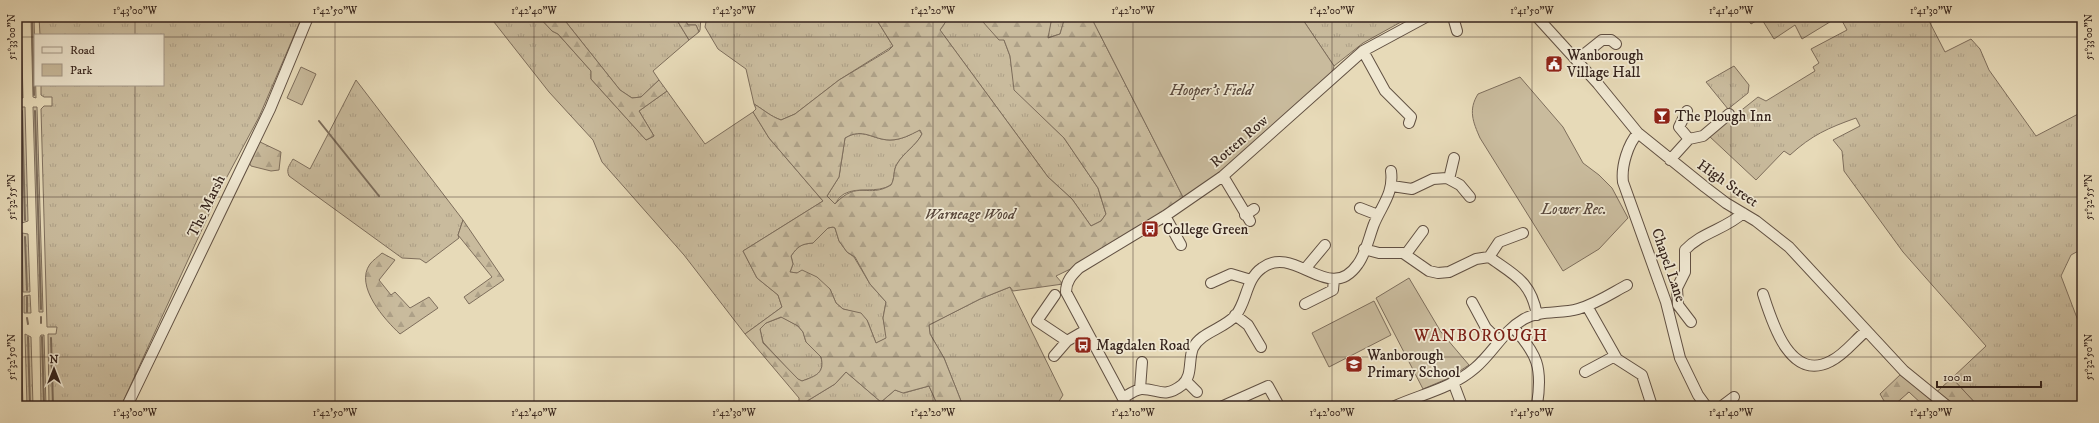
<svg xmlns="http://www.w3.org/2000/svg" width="2099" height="423" viewBox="0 0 2099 423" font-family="'IM FELL DW Pica',serif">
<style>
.grass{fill:url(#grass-tufts);stroke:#7e6e5c}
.forest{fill:url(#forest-firs);stroke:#7e6e5c;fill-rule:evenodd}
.park{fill:#c9bb9d;stroke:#7e6e5c}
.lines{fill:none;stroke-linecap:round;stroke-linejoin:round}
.stream{stroke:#7b6b59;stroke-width:2}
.minor-casing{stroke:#615042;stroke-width:12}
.minor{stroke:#efe7d1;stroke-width:10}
.ticks{fill:none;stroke:#34221b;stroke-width:1;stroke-opacity:0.45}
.labels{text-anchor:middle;stroke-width:3.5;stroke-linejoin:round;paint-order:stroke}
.poi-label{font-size:15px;fill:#34221b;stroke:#efe7d1;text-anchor:start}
.park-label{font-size:15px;font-style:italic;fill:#59483c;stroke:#efe7d1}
.street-label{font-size:15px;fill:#34221b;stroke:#efe7d1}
.quarter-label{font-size:17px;letter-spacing:1px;fill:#7a1f14;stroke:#efe7d1}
.neatline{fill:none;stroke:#34221b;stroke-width:1.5}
.ticks-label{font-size:10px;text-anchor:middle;fill:#34221b}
</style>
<defs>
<pattern id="grass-tufts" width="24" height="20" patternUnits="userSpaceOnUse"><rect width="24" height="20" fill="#c9bb9d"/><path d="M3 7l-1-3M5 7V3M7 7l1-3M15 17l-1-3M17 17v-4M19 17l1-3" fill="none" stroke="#ada087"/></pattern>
<pattern id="forest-firs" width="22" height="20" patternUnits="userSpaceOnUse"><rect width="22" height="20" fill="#c9bb9d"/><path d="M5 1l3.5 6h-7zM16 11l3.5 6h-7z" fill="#ada087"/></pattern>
</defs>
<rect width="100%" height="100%" fill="#e7dab8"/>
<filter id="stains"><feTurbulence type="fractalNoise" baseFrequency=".005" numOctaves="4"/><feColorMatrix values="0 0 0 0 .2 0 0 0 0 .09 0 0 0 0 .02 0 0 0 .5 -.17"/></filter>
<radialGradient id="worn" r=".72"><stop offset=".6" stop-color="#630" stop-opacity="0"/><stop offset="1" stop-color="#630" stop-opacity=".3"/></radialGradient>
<path class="grass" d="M17,17H21L23,98H19Z
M31,17H34L36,98L33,97Z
M39,17H302L259,117L221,188L121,406H49L48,334H56L57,327H47L41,109L44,106H52V97H44L41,95V85H163V35H40Z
M490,17H539L552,31L558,34L591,71V79L646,140L654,136L639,111L667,91L705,144L753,112L769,138L823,201L743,251L757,278L778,295L782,307L745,334L684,255L602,162L593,140L549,92Z
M562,17H675L689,40L653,71L659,80L641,97L632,98L620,90Z
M683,17L689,21L695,17H701L700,30L699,32L696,25H688Z
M707,17H875L893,46L839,80L795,114L781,120C770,116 764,110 754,104L746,69L718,49L705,27Z
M949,17H983L1004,40L1010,56L1015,90L1064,138L1098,188L1106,214L1101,221L1091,226L1072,199L1048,177L940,30Z
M1052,17H1065L1060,34L1047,38Z
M1301,17H1410L1363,43L1334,66Z
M1746,17H1838L1802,39L1795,25L1774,39L1761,18L1751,24Z
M1840,17H1927L1945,52L1971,39L1980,49L1989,70L2036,136L2082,112V249L2071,255L2061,276L2082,331V406H1978L1952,378L1986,346L1903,252L1844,171L1842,151L1833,140L1860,126L1856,118C1828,128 1812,135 1790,155L1784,151L1756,180L1709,136L1758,97L1766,101L1815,71L1813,67L1819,63L1811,49L1847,30Z
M1734,66L1749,85L1748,93L1728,109L1706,82Z
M356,80L463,220L458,235L459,238L426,263L420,259L402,258L289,176C286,169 289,166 293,159L310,169Z
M19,107H25L28,221L22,223Z
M33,107H37L43,312H39Z
M919,130L922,134C916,146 904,152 897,164C893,170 895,179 891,185C876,194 858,186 844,194C840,196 837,201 835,204L827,196L839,177L845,138C863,127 873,140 890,140C901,140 910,135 919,130Z
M833,227L835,228L839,241L847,252L854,257L870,284L886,302L883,318L887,338L876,343L867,320L861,314L843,309L836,303L830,289L797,273L790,272L793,264L791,256C798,246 801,244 813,243L828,228Z
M17,233C20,238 21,286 17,291Z
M22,233L28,234L30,292H23Z
M1010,287L1063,395L1056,406H963L944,358L930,334L929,325L980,299Z
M30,295L31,313H24V296Z
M782,317L798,326L803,332L806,342L821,357C825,373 816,376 802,381L797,379L763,342L760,329L766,323Z
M17,334H21L23,406H17Z
M25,334L31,337L33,406H27Z
M41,335H44L46,406H41L40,337Z
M846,372L881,402L895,390L904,393L929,386L938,406H799L835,384Z"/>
<path class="forest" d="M539,17H562L620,90L632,98L641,97L659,80L667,91L639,111L654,136L646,140L591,79V71L558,34L552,31Z
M675,17H683L688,25H696L699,32L689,40Z
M875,17H949L940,30L1048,177L1072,199L1091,226L1101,221L1106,214L1098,188L1064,138L1014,90L1010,56L1004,40H999L983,22L982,18L1052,17L1048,38L1060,34L1065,17H1091L1184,199L1089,260L1056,276L1063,284L1013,291L1010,287L980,299L929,325L930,334L944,358L963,406H938L929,386L903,393L895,390L881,402L846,372L835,384L799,406V398L745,334L782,307L778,295L757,278L743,251L823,201L769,138L753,112L756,109L754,104C764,110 770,116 781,120L795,114L839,80L889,50L893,46ZM920,130L922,134C916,146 904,152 897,164C893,170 895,179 891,185C868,199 858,179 835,204L827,196L839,177L845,138C863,127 873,140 890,140C901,140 910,135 920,130ZM833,227L835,228L839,241L847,252L855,257L870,284L886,302L883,318L886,338L876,343L867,320L861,313L843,309L836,303L830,289L817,277L802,270L797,273L790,272L793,264L791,256C798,246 801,244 813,243L828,228ZM781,317L798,326L803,332L806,342L821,357C825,373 816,376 802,381L798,379L763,343L760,329L766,323Z
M258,141L281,152L279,170L271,171L251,166L249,162Z
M463,220L504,280L469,304L464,297L492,277L458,235Z
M382,253L395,260L379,280L391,295L395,292L410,308L429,297L438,308L400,334C385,320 354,286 370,264C373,260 378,257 382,253Z
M1902,373L1931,397L1952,378L1978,406H1924L1909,392L1893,406H1887L1880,394Z"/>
<path class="park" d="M1091,17H1301L1334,66L1331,78L1223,176L1184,199Z
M301,67L316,74L302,105L287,98Z
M1520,77L1563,127L1583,163L1599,175L1612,188L1628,218L1599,249L1563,271L1480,138C1473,122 1468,110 1478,94Z
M1409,278L1441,332L1469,365L1449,378L1423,389L1376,298Z
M1374,301L1391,335L1329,367L1312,333Z"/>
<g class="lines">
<path class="stream" d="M18,17L21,96
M32,17L34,95
M22,111L25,220
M35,111L41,309
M319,121L379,196
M25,237L27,290
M27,297V312
M41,317V323
M27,318L28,324
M28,337L30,406
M42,337L44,406
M51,338L53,406"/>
<g class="minor-casing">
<path id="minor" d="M1453,17L1457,31
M1537,17L1598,84L1638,133L1705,187L1726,203L1756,221L1789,247L1904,371L1947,406
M1363,51L1385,91L1411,117L1409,123
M1577,60L1602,40H1611L1616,44
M1687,111L1679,127L1689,139
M1638,133C1628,144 1621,166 1623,182L1666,302L1680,358L1698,395L1706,406
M1670,160L1689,139L1703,136L1729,114
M1223,176L1250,221
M1449,179L1454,158
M1392,186L1412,189L1433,179L1447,178L1460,185L1470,197
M1360,208L1378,215
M1245,215L1254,209
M1165,216L1181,245
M1364,249L1379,253H1403L1429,271L1438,273L1449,272L1476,259L1489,257L1499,242L1523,233
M1406,254L1423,231
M1489,257C1514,275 1531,281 1537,315
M1305,269L1325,245
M1211,283L1231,274L1251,280
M1763,294C1772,322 1790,383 1831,361C1844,355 1855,340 1866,331
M1055,295L1037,321L1067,341L1086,330
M1472,302L1486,328L1499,341
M1305,304L1333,290L1334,279
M1587,306L1617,359L1642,375L1652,406
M1235,315L1248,325L1261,347
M1691,322L1678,305L1677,288L1685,272V250C1702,232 1726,229 1743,213
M1513,327C1537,354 1543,367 1537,405
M1054,356L1067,341
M1585,372L1615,356
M1186,381L1197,392
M1453,382L1462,406
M1140,389L1142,362
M1123,398C1128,395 1136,389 1142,389C1159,389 1164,399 1182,385C1193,376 1188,360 1193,348C1201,332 1224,329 1236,315C1247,301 1246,279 1262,268C1295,243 1329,306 1358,264C1366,253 1369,237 1374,224C1382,205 1394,193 1391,171
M127,406L270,109L308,17
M1127,406L1066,292C1066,281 1072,275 1079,268L1165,216L1223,176L1363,51L1426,17
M1223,406L1268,386L1279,406
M1395,406C1422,394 1452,388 1475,368C1493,353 1503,331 1524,319C1540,310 1561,314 1578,309C1596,304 1612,293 1627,285
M1722,406L1734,397"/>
</g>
<use href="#minor" class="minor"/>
</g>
<path class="ticks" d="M135,17V35M335,17V406M534,17V406M734,17V406M933,17V406M1133,17V406M1332,17V406M1532,17V406M1731,17V406M1931,17V406M17,37H35M163,37H2082M135,85V406M17,197H2082M17,357H2082"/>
<defs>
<g id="civic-square" transform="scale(0.9)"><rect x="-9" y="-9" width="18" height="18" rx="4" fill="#8f2418" stroke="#efe7d1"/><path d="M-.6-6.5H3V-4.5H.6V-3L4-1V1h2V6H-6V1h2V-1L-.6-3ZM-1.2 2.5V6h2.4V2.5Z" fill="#fff"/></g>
<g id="bar-square" transform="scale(0.9)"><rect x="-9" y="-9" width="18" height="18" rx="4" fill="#8f2418" stroke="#efe7d1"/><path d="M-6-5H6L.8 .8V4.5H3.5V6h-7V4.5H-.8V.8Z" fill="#fff"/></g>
<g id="bus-square" transform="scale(0.9)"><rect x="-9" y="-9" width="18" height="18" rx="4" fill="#8f2418" stroke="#efe7d1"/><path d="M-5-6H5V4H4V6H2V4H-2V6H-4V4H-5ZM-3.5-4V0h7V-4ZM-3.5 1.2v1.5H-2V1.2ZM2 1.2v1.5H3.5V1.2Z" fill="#fff"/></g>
<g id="school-square" transform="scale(0.9)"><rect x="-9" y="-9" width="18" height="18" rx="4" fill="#8f2418" stroke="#efe7d1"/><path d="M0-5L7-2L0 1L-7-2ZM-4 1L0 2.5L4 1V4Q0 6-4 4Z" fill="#fff"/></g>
</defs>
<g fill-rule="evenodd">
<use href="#civic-square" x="1554" y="64"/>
<use href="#bar-square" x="1662" y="116"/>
<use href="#bus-square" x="1150" y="229"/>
<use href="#bus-square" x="1083" y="345"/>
<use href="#school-square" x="1354" y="364"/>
</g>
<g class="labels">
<g class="poi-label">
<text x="1567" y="60">Wanborough<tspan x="1567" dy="17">Village Hall</tspan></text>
<text x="1675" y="121">The Plough Inn</text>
<text x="1163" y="234">College Green</text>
<text x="1096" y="350">Magdalen Road</text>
<text x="1367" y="360">Wanborough<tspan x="1367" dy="17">Primary School</tspan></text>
</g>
<g class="park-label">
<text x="1211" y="95">Hooper's Field</text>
<text x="1574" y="214">Lower Rec.</text>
<text x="970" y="219">Warneage Wood</text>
</g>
<g class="street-label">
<text transform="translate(1239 141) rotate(-41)" y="5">Rotten Row</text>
<text transform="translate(1728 183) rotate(35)" y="5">High Street</text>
<text transform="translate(206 206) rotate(-64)" y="5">The Marsh</text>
<text transform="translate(1669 265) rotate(71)" y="5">Chapel Lane</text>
</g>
<g class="quarter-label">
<text x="1481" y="341">WANBOROUGH</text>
</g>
</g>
<rect width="2099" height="423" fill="none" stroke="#e7dab8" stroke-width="44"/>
<rect x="34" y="34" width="130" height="52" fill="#efe7d1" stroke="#a49888"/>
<rect x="42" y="47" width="20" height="6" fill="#efe7d1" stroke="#a49888"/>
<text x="70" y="54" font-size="12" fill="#34221b">Road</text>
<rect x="42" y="64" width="20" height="12" fill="#c9bb9d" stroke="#a49888"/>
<text x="70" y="74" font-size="12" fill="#34221b">Park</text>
<g transform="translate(54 369)" stroke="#efe7d1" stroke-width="3" paint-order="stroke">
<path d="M0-3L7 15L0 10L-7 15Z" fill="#34221b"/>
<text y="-6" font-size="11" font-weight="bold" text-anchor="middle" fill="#34221b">N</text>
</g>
<path d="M1937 381v6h104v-6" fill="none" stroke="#34221b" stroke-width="2"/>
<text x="1943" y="381" font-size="12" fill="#34221b" stroke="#efe7d1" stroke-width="3" paint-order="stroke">100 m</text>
<rect x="22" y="22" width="2055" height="379" class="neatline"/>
<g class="ticks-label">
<text x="135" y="14">1°43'00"W</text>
<text x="335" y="14">1°42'50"W</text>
<text x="534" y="14">1°42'40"W</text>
<text x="734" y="14">1°42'30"W</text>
<text x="933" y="14">1°42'20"W</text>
<text x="1133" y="14">1°42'10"W</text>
<text x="1332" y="14">1°42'00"W</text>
<text x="1532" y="14">1°41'50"W</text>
<text x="1731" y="14">1°41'40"W</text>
<text x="1931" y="14">1°41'30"W</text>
<text transform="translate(11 37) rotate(-90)" y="4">51°33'00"N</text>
<text transform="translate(2088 37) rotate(-90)" y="4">51°33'00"N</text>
<text transform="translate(11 197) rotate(-90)" y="4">51°32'55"N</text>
<text transform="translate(2088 197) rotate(-90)" y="4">51°32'55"N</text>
<text transform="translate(11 357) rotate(-90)" y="4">51°32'50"N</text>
<text transform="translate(2088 357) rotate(-90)" y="4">51°32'50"N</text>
<text x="135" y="416">1°43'00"W</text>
<text x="335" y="416">1°42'50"W</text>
<text x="534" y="416">1°42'40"W</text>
<text x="734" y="416">1°42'30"W</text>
<text x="933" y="416">1°42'20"W</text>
<text x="1133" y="416">1°42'10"W</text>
<text x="1332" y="416">1°42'00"W</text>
<text x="1532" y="416">1°41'50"W</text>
<text x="1731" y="416">1°41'40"W</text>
<text x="1931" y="416">1°41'30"W</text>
</g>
<rect width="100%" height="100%" filter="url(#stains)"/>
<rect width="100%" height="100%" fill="url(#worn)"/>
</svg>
